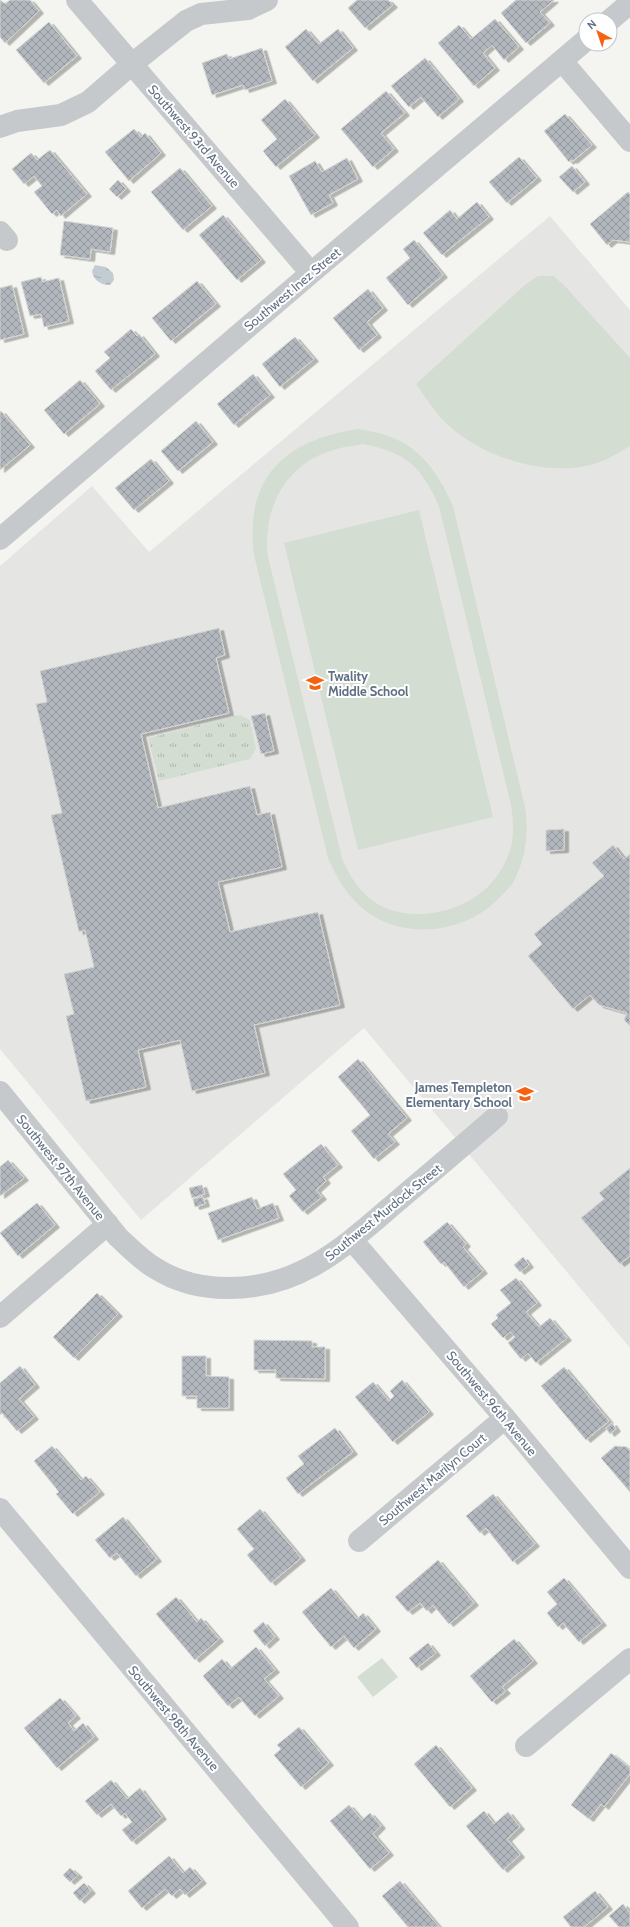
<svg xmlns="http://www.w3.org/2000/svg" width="630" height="1927" viewBox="0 0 630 1927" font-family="Cabin,sans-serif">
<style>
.built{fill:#e5e6e4}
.grass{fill:url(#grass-tufts)}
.green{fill:#d4ddd1;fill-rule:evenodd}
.water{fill:url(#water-ripples)}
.building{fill:url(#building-cross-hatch);stroke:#d5d6d3;filter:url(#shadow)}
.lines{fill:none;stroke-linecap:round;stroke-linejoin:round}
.minor{stroke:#c6c9cc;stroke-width:22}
.labels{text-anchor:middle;stroke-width:4;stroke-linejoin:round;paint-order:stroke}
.street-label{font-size:13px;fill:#607084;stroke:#fff}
.poi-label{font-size:13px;font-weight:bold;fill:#607084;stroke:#fff;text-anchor:start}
</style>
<defs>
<pattern id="grass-tufts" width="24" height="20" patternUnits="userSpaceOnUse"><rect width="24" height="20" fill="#d4ddd1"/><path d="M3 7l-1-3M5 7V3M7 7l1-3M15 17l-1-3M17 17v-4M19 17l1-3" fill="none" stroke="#afb8af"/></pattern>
<pattern id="water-ripples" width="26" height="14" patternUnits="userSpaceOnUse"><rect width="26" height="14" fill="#c3ccd2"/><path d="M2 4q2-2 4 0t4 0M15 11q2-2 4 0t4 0" fill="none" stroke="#a2aab0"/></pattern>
<pattern id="building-cross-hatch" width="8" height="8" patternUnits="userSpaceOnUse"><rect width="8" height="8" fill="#b1b7bd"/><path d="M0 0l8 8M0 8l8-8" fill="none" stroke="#93999f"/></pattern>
<filter id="shadow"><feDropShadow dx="4.5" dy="2.5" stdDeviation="0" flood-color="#0004"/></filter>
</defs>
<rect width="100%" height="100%" fill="#f4f5f0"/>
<path class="built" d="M550,216L630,310V1348L364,1028L141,1220L0,1049V566L92,486L149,552Z"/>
<path class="grass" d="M240,715L250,720L256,749L250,759L159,781L148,738Z"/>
<path class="green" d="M538,276H553L563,284L630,358V446C616,454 603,463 586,466C540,475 483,457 448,425C435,413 426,398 416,384L526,284Z
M358,429C411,436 432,460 453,506L525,807C529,834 526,857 514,881C511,886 506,891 502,895C468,934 400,943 360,906C345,892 336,876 328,858L254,555C244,477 285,440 358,429ZM363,444C407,453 421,466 439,506L511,805C513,818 514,834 511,847C499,889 464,911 423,914C403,915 382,910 367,896C355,885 348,872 342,858L268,557C262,511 284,466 330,451C341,447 353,446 363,444Z
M419,510L493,817L358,850L284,543Z
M382,1658L398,1677L373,1697L357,1677Z"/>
<path class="water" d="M95,265L106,267L113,273L114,280L110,285C102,286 93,280 92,271Z"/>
<path class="building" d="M0,0L5,4L10,0H30L39,11L5,43L0,37Z
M357,0H388L393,5L365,28L348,8Z
M516,0H554L540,12L550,23L526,43L501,13Z
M495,19L519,47L504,60L492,45L483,53L495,68L474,86L438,43L459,25L471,39Z
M49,22L77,56L44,83L16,50Z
M306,29L319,44L338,29L353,48L313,81L285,47Z
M262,48L272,81L245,90L243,85L212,95L202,63L227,54L229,59Z
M425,58L459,99L438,117L421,97L409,107L391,86Z
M386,91L405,113L381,133L394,149L373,167L341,129Z
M285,99L315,135L276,167L263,151L277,139L261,120Z
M565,114L592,145L573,161L571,160L569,162L544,131Z
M134,129L141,137L145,133L161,153L129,181L105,152Z
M50,150L87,194L61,216L57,210L52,214L34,192L42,186L34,176L24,184L12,169L31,153L37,160Z
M519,157L537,178L507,203L489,182Z
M347,158L358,179L329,195L333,203L311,215L289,176L315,161L322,172Z
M572,166L585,182L573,192L559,177Z
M180,168L212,206L183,230L151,192Z
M118,180L126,189L117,197L109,189Z
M628,192L630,194V242L613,240L607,245L590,224Z
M477,202L489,217L442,255L423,233L450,210L457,219Z
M223,215L261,260L237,280L199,235Z
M64,221L113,228L110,252L91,249L90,259L60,255Z
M414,240L443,275L408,305L386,278L410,258L403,249Z
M41,277L42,282L59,278L69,321L44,327L41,314L30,316L21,282Z
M197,281L216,304L171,341L152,318Z
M12,285L24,334L0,340V288Z
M368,289L383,308L367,322L377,335L359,350L333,318Z
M131,329L137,336L139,334L155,354L111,390L95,371L110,358L104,352Z
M295,337L314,359L280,387L262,364Z
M253,374L270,395L234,425L217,404Z
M80,380L100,404L64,434L44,410Z
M1,411L30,445L0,470V412Z
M196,421L213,442L178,471L161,451Z
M151,459L169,481L134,510L115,488Z
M219,628L225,655L216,658L229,713L141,734L158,808L250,786L257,815L270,812L282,867L218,882L230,932L318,912L340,1005L254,1025L265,1073L192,1091L180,1040L138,1050L146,1087L86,1101L66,1016L74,1014L64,974L94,967L85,930L79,932L51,815L62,813L36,704L47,702L40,671Z
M265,713L274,751L261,754L251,716Z
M564,829V850L546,851V830Z
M613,845L624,859L630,854V1026L624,1020L627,1013L599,1005L590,995L573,1009L528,956L542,944L534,934L604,876L592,863Z
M358,1059L407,1118L388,1134L395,1142L374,1159L351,1131L370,1115L338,1077Z
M321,1144L338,1165L323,1177L326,1181L316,1190L322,1197L303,1212L289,1196L296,1190L283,1174Z
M8,1160L24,1178L0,1196V1167Z
M630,1168V1256L620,1264L581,1218L604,1199L599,1193Z
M202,1185L205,1194L192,1198L189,1188Z
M203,1197L205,1204L195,1207L193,1199Z
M252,1197L257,1209L273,1203L279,1218L218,1240L208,1213Z
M37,1203L55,1225L18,1256L0,1233Z
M447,1222L466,1244L463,1247L483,1271L464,1287L444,1262L441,1264L423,1242Z
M523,1257L529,1265L520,1272L514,1265Z
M516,1278L537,1303L526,1312L539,1327L550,1318L567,1338L536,1363L528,1353L521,1359L508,1343L515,1337L510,1332L503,1338L491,1324L498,1318L496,1315L511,1303L500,1290Z
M97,1293L118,1314L74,1358L53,1337Z
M254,1340L312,1341V1347H325V1379L276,1378V1370H254Z
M182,1356H206V1376L229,1377V1408H197V1396H182Z
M20,1366L35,1385L19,1399L34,1417L17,1431L2,1413L0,1415V1383Z
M564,1367L609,1421L586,1440L541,1386Z
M402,1380L429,1412L393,1442L355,1397L373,1382L389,1401L394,1396L390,1391Z
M612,1423L616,1429L610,1434L606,1428Z
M335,1428L353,1452L298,1494L286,1478L304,1464L298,1456Z
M52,1446L81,1480L86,1476L100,1492L73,1514L56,1494L59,1492L34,1461Z
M615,1446L627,1447L630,1451V1492L601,1458Z
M493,1494L535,1544L513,1562L486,1528L480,1533L466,1516Z
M260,1509L301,1558L271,1583L247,1555L254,1549L237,1529Z
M123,1517L157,1559L136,1576L117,1553L110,1558L95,1540Z
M438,1560L474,1603L449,1624L433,1605L427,1611L420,1603L408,1612L395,1597Z
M564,1578L602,1623L579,1642L563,1623L558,1627L547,1613L557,1604L547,1592Z
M331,1588L357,1619L363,1613L376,1629L354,1648L344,1636L331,1647L302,1612Z
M176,1597L197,1622L201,1618L219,1639L195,1660L156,1614Z
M263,1622L275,1637L265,1646L253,1631Z
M514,1639L533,1661L502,1687L506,1691L492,1702L470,1676Z
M428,1643L436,1653L417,1668L409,1658Z
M256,1647L275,1670L264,1679L279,1696L255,1716L239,1697L228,1706L203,1676L222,1659L230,1669Z
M60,1698L76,1716L68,1723L74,1731L83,1723L94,1737L57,1768L24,1728Z
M299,1727L329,1763L301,1787L274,1755L281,1749L277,1745Z
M436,1745L472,1788L450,1807L414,1764Z
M611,1753L630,1768V1774L604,1807L601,1804L589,1819L571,1805Z
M111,1780L127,1799L140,1788L162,1817L132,1842L122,1830L132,1822L125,1813L121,1816L111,1804L97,1815L85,1801Z
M349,1805L362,1820L370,1813L381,1826L373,1834L389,1853L370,1869L330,1821Z
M484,1811L494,1824L508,1812L520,1827L507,1839L520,1855L503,1870L466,1826Z
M169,1856L183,1873L190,1867L202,1881L185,1895L180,1889L172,1896L165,1889L142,1908L128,1891Z
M70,1868L78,1875L70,1882L63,1875Z
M400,1881L439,1927H408L382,1896Z
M84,1883L91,1891L80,1901L73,1893Z
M595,1891L608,1907L584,1927H571L563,1917Z
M623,1904L630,1913V1927H619L609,1916Z"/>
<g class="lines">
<path class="minor" d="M77,0L311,273
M610,20L630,3
M562,61L630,141
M0,127L17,121L61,115L88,102L132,64L186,21L201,14L248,9L267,0
M0,232L7,240
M0,539L311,273L586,40
M0,1092L118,1237C130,1248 141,1260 155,1268C177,1282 202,1288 227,1288C298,1289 343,1248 393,1205C428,1175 463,1146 497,1116
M352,1240L505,1418L630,1568
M0,1317L108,1224
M0,1509L348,1927
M359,1541L505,1418
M526,1746L630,1659"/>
</g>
<defs>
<g id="school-bare" transform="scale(1.38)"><path d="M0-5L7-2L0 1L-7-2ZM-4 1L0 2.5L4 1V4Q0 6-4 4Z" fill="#f46311" stroke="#fff" stroke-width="2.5" paint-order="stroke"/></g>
</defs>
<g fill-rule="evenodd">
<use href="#school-bare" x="315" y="683"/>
<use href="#school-bare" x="525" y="1094"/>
</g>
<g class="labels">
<g class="street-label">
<text transform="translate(194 136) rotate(49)" y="5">Southwest 93rd Avenue</text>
<text transform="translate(292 289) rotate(-40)" y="5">Southwest Inez Street</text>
<text transform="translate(61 1167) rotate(51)" y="5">Southwest 97th Avenue</text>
<text transform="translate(383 1212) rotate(-39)" y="5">Southwest Murdock Street</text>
<text transform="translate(492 1403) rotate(50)" y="5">Southwest 96th Avenue</text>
<text transform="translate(432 1479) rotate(-40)" y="5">Southwest Marilyn Court</text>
<text transform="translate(174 1718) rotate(50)" y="5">Southwest 98th Avenue</text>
</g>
<g class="poi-label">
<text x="328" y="681">Twality<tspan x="328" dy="15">Middle School</tspan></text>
<text x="512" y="1092" text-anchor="end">James Templeton<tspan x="512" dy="15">Elementary School</tspan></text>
</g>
</g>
<g transform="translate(598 32) rotate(320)"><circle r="19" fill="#ffffff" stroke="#bfc6ce"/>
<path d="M0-3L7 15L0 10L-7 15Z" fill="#f46311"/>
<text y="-6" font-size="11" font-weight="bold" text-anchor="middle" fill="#607084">N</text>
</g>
</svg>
